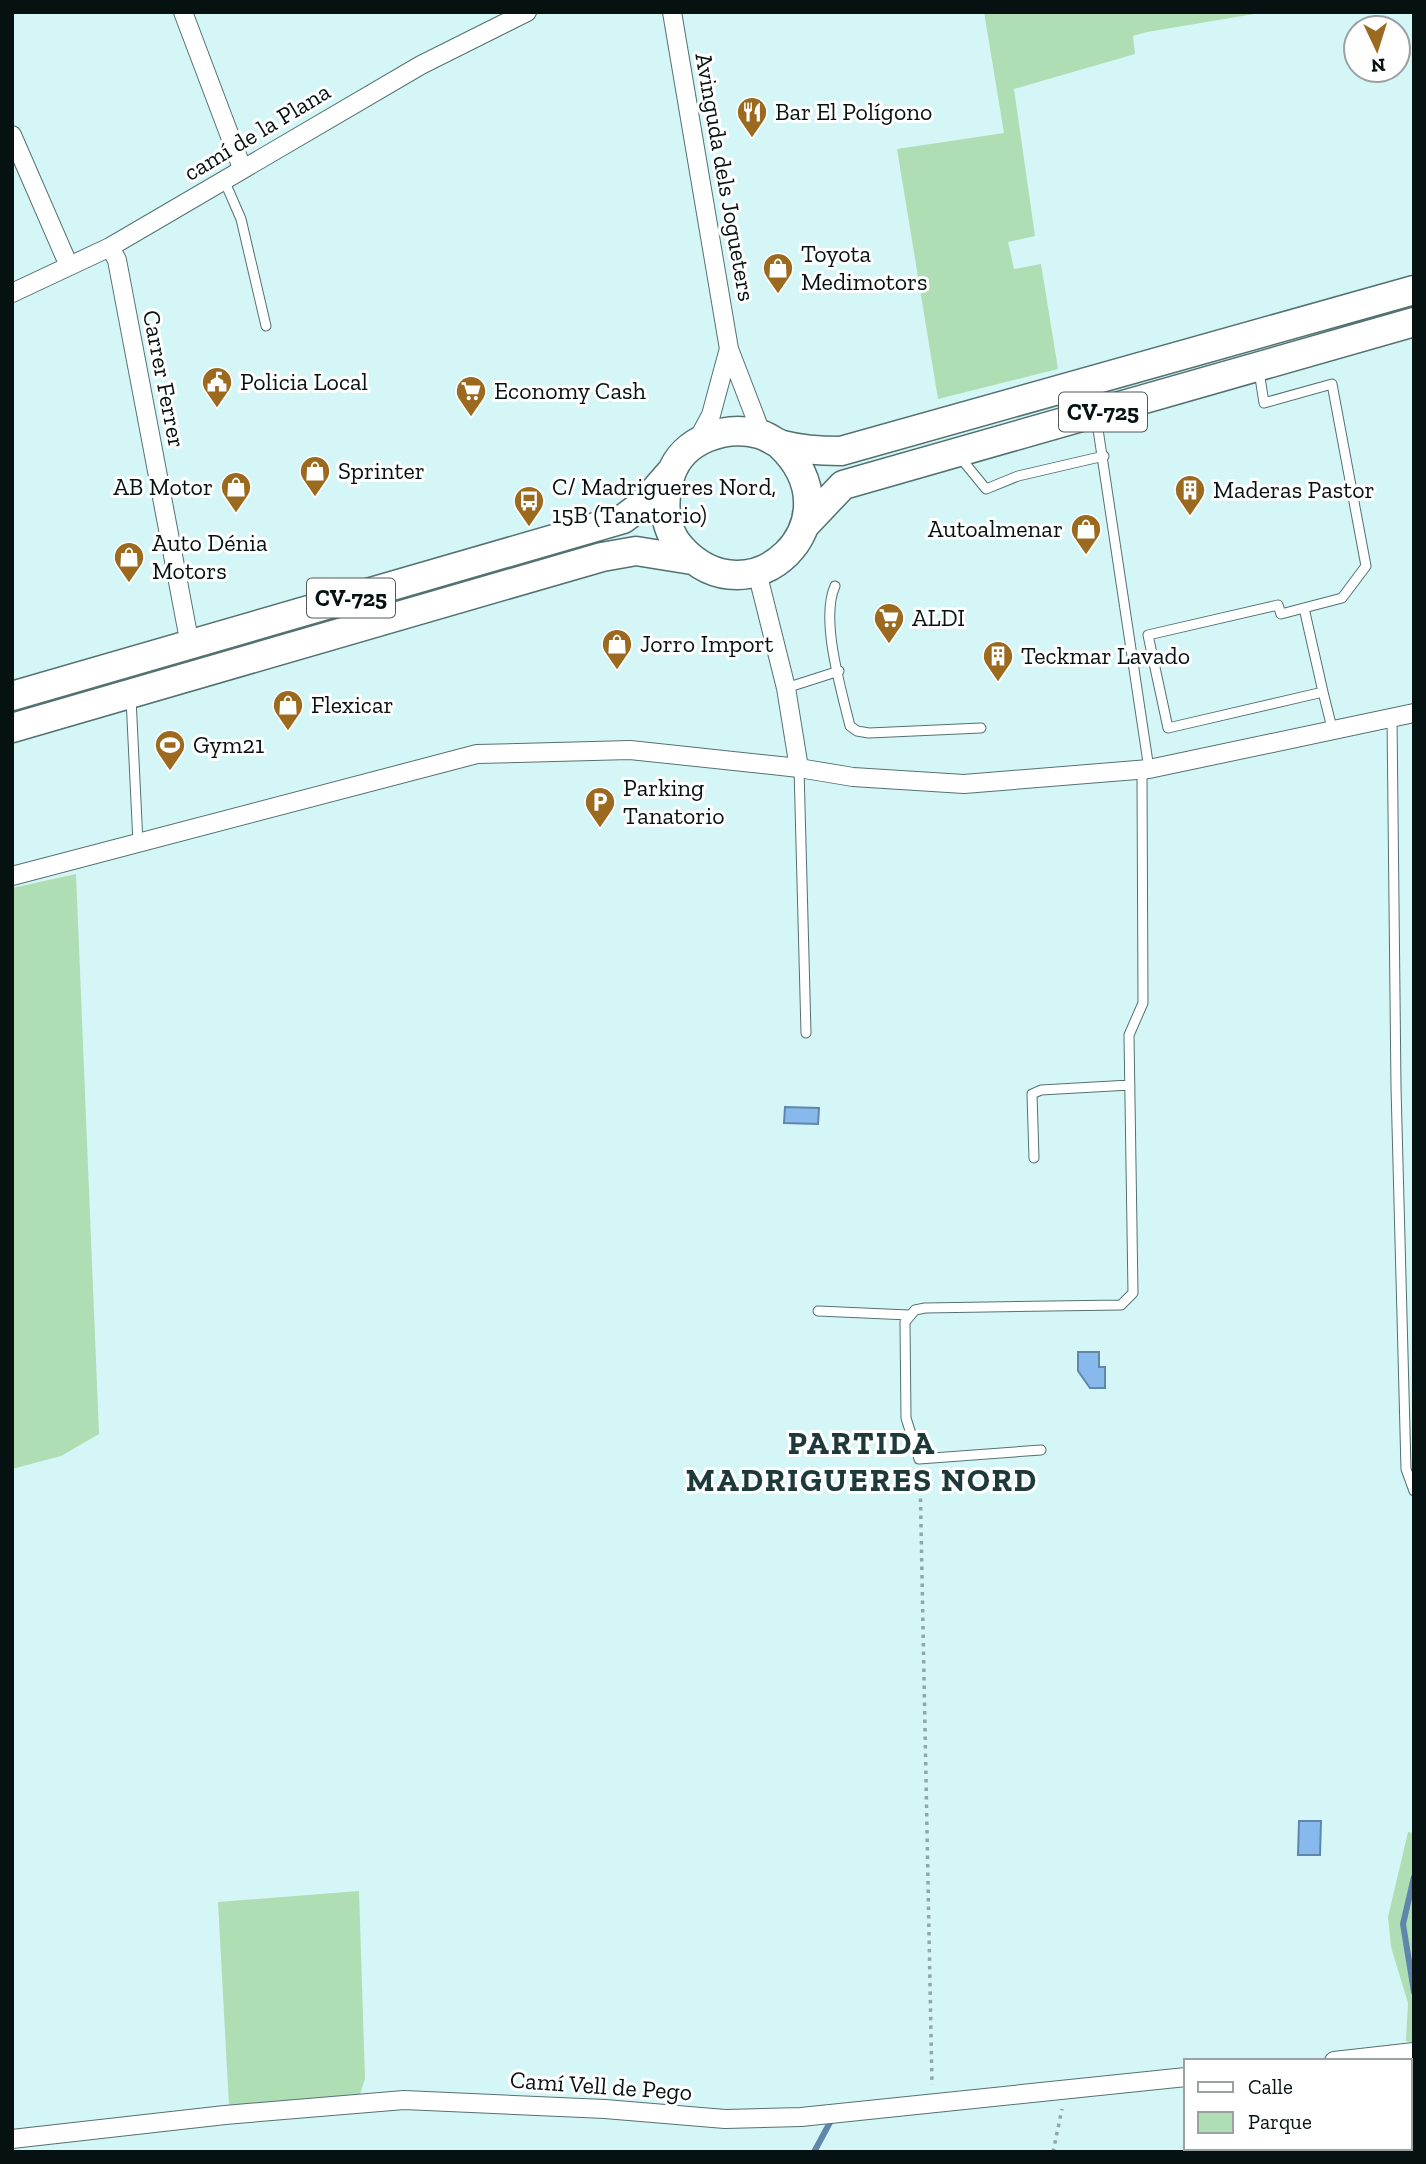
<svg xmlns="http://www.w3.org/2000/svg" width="1426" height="2164" viewBox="0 0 1426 2164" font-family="'Zilla Slab',serif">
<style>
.green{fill:#afddb4}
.water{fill:#87b9ed;stroke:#6087ab;stroke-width:2}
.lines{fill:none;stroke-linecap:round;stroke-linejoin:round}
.stream{stroke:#6087ab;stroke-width:6}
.service-casing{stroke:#547172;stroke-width:11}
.minor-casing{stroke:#547172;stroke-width:20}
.primary-casing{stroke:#547172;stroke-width:31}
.path{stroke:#8ea7a8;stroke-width:3.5;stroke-dasharray:3.5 5;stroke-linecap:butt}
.service{stroke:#fff;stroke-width:9}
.minor{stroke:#fff;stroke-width:18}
.primary{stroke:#fff;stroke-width:28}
.labels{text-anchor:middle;stroke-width:6;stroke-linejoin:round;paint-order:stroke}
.shield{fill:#fff;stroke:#515858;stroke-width:2}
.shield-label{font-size:23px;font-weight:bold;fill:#061111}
.poi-label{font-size:24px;fill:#061111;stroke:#fff;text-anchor:start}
.street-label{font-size:24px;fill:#061111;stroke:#fff}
.district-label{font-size:32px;font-weight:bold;letter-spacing:2px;fill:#1d393a;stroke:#fff}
</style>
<rect width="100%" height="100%" fill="#d5f6f7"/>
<path class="green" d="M984,12H1266L1147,32L1133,36L1135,54L1014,89L1035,236L1008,242L1014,269L1041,264L1058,369L938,399L897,149L1004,133Z
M76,874L99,1434L61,1456L12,1469V888Z
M1408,1832L1414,1833V2043L1406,2041L1408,2003L1391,1947L1388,1917Z
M359,1891L365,2079L359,2097L229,2105L218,1902Z"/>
<path class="water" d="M785,1107L819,1108L818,1124L784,1123Z
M1078,1352H1099V1367H1105V1388H1090L1078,1371Z
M1299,1821H1321L1320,1855H1298Z"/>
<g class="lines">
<path class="stream" d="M1414,1877L1403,1924L1414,1992
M814,2152L834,2115
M1366,2152L1368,2148"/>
<g class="service-casing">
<path id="service" d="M224,180L241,219L266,326
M1259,371L1264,403L1332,384L1366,566L1342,598L1281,614L1278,605L1148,635L1168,728L1323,692L1332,728
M959,456L986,489L1018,476L1104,456
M835,586C820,619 841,689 850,726L857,731L869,733L981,728
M1304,608L1323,692
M786,688L839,671
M131,698L138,843
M1392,718L1396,1087L1406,1469L1414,1491
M799,768L806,1033
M1034,1158L1032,1094L1041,1090L1130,1085
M818,1311L909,1315
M1041,1450L919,1459L906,1418L905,1322L915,1310L925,1308L1121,1305L1133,1293L1129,1035L1143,1003L1142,777L1149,769L1096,416"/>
</g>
<g class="minor-casing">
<path id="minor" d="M183,12L242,168
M672,12L729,349L762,435
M12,135L69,266
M110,247L117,260L190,645
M12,293L110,247L421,65L527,12
M696,443L711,415L728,352
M757,572L786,688L799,768
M12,876L477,754L630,750L799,768L853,777L964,784L1149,769L1414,713
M1334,2061L1414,2052
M12,2139L225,2115L404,2100L605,2109L725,2119L801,2117L1186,2077"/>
</g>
<g class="primary-casing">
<path id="primary" d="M780,445C860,520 751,625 681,548C663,528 662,499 671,474C683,439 726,425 759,434C768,436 775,443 783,445C802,450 822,451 841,451L1414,290
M806,524L843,485L1414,322
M12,696L623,519L643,504L670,473
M12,728L602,557L636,551L692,560"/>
</g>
<path class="path" d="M920,1473L932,2085
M1053,2152L1062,2109"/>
<use href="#service" class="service"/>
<use href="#minor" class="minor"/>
<use href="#primary" class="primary"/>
</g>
<defs>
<g id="restaurant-pin" transform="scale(1.575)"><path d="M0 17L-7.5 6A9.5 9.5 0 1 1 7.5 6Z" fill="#9c6a1f" stroke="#fff"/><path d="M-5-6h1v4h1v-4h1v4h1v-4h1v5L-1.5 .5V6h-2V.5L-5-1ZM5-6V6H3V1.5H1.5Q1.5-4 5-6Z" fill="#fff"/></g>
<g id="shop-pin" transform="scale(1.575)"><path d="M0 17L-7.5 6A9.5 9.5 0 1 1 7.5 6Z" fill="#9c6a1f" stroke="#fff"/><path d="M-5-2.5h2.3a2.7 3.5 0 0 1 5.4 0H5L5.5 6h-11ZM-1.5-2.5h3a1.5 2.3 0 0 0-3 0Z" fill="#fff"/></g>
<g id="civic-pin" transform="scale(1.575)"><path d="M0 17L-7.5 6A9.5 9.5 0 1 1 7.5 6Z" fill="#9c6a1f" stroke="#fff"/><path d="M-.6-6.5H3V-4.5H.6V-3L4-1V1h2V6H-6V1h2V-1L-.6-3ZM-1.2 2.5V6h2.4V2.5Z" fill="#fff"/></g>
<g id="supermarket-pin" transform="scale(1.575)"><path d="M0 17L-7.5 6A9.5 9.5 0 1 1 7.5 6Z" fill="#9c6a1f" stroke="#fff"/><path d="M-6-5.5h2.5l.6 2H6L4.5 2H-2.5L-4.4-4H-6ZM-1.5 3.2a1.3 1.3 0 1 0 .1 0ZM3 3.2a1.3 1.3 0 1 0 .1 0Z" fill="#fff"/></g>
<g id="building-pin" transform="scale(1.575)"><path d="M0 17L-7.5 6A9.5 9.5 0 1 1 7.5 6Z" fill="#9c6a1f" stroke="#fff"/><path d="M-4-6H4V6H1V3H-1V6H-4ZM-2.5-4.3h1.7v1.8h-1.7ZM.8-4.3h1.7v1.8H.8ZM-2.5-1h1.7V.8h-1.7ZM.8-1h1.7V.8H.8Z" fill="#fff"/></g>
<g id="bus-pin" transform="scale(1.575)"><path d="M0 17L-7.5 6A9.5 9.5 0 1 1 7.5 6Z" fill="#9c6a1f" stroke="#fff"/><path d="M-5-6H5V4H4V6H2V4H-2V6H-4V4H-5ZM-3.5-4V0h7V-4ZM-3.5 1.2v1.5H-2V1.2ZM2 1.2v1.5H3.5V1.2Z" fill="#fff"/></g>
<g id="stadium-pin" transform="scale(1.575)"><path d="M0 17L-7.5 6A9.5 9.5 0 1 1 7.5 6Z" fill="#9c6a1f" stroke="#fff"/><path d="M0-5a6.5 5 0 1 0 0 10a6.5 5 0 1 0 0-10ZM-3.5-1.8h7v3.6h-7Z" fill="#fff"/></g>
<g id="parking-pin" transform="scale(1.575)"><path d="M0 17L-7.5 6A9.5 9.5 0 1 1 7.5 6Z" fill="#9c6a1f" stroke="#fff"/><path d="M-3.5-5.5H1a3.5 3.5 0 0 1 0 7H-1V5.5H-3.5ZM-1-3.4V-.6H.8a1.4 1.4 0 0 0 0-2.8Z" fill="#fff"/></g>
</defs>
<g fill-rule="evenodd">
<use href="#restaurant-pin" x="752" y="112"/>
<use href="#shop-pin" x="778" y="268"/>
<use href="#civic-pin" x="217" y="382"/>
<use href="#supermarket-pin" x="471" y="391"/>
<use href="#shop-pin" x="315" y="471"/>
<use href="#shop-pin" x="236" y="487"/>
<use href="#building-pin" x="1190" y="490"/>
<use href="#bus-pin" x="529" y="501"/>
<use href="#shop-pin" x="1086" y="529"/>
<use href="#shop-pin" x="129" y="557"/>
<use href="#supermarket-pin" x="889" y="618"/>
<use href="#shop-pin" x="617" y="644"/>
<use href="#building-pin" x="998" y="656"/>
<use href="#shop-pin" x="288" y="705"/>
<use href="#stadium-pin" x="170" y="745"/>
<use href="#parking-pin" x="600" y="802"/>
</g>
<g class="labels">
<g class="shield">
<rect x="1059" y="392.5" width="88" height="39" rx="5"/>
<rect x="307" y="578.5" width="88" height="39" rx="5"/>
</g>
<g class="shield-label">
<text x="1103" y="420">CV-725</text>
<text x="351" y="606">CV-725</text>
</g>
<g class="poi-label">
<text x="775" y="120">Bar El Polígono</text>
<text x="801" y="262">Toyota<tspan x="801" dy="28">Medimotors</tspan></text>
<text x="240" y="390">Policia Local</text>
<text x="494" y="399">Economy Cash</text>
<text x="338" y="479">Sprinter</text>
<text x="213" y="495" text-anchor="end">AB Motor</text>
<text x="552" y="495">C/ Madrigueres Nord,<tspan x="552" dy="28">15B (Tanatorio)</tspan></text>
<text x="1213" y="498">Maderas Pastor</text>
<text x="1063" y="537" text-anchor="end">Autoalmenar</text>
<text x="152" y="551">Auto Dénia<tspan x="152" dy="28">Motors</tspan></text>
<text x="912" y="626">ALDI</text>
<text x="640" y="652">Jorro Import</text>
<text x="1021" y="664">Teckmar Lavado</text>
<text x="311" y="713">Flexicar</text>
<text x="193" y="753">Gym21</text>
<text x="623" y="796">Parking<tspan x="623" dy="28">Tanatorio</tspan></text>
</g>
<g class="street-label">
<text transform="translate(257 132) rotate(-31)" y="8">camí de la Plana</text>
<text transform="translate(725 177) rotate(80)" y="8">Avinguda dels Jogueters</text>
<text transform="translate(164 379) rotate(79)" y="8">Carrer Ferrer</text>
<text transform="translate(601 2086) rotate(4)" y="8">Camí Vell de Pego</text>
</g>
<g class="district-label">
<text x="862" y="1454">PARTIDA<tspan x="862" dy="37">MADRIGUERES NORD</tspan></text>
</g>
</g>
<rect width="1426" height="2164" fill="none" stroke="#061111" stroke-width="28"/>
<rect x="1184" y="2059" width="228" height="91" fill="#ffffff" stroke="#9ba0a0" stroke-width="2"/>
<rect x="1198" y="2082" width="35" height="10" fill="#ffffff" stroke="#9ba0a0" stroke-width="2"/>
<text x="1248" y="2094" font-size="21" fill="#061111">Calle</text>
<rect x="1198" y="2112" width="35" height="21" fill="#afddb4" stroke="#9ba0a0" stroke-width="2"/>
<text x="1248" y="2129" font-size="21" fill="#061111">Parque</text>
<g transform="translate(1377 49) rotate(176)"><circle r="33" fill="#ffffff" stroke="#9ba0a0" stroke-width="2"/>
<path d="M0-5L12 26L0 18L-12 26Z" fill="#9c6a1f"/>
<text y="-10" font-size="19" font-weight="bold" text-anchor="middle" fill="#061111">N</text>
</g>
</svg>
